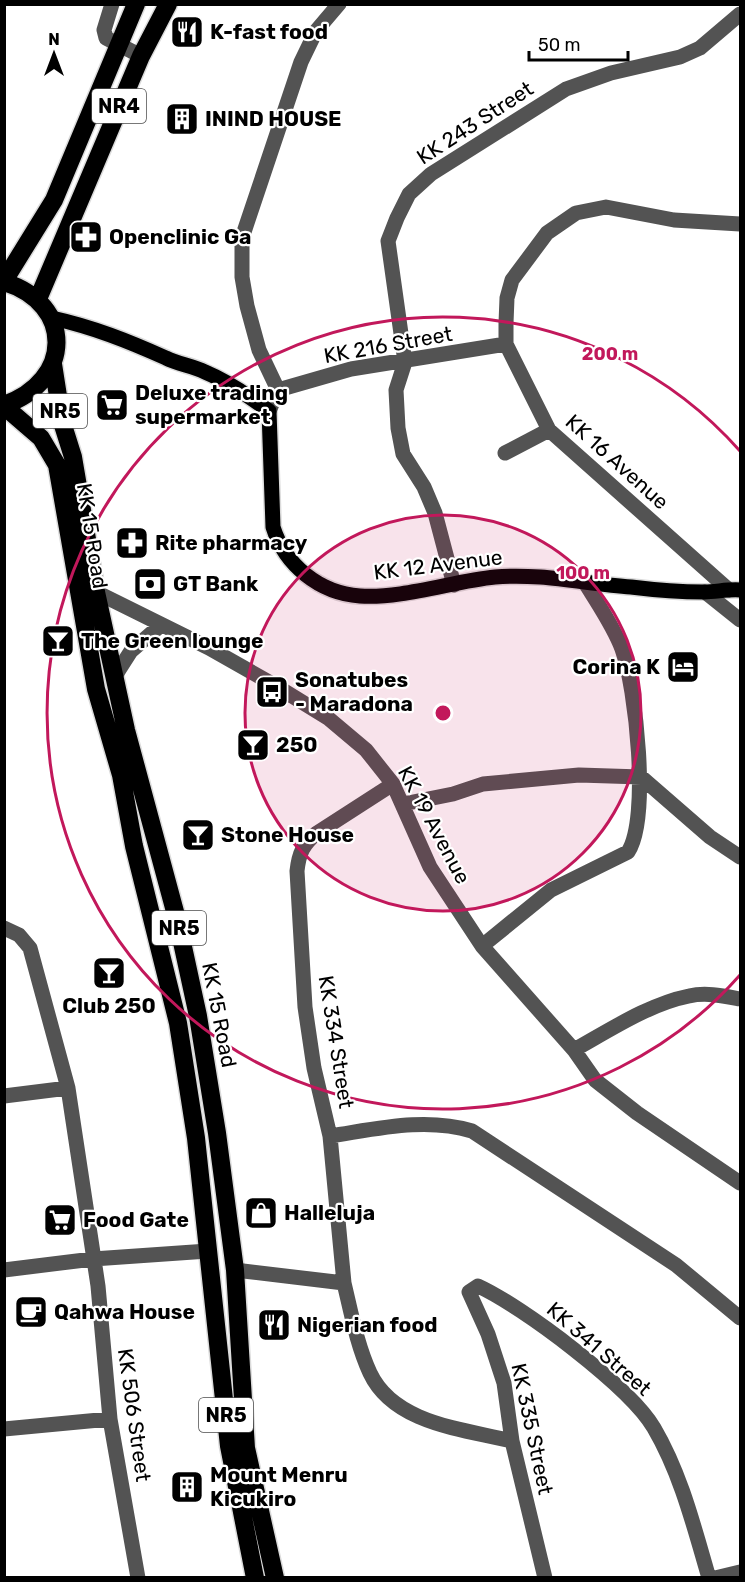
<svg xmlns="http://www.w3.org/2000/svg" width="745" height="1582" viewBox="0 0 745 1582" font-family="Rubik,sans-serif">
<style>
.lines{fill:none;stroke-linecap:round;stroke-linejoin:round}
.major-casing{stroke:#dbdbdb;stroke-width:18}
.highway-casing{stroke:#dbdbdb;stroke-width:21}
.minor{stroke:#535353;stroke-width:15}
.major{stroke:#000;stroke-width:15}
.highway{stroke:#000;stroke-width:18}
.ring{fill:none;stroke:#c2185b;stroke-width:3}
.labels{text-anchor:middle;stroke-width:4.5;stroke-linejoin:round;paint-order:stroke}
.shield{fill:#fff;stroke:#4c4c4c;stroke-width:1.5}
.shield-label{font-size:20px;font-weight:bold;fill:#000}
.poi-label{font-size:21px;font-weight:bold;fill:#000;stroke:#fff;text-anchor:start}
.street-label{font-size:21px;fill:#000;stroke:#fff}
.centre{fill:#c2185b;stroke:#fff;stroke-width:3}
.ring-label{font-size:18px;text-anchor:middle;font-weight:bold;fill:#c2185b;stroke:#fff;stroke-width:4.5;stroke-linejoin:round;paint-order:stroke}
</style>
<rect width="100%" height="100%" fill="#fff"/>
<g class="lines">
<g class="major-casing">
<path id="major" d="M52,318C93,327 128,341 166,358C178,364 193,366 205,372C229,382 249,396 269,411L273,527C285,565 319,593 360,596C401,599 454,581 495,577C542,573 586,584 631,587C655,590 680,592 704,592C716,592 728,589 740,590"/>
</g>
<g class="highway-casing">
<path id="highway" d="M4,281L54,200L136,4
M4,282C75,304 73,381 4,405
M38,299L141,56L168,4
M53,364L62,422L73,457L96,592L126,730L177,919L198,1016L217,1133L235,1270L246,1448L275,1578
M4,406L41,438L57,465L96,689L121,775L134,846L178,1023L196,1138L229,1446L255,1578"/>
</g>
<path class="minor" d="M112,4L104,30L106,38L141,56
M278,390L351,369L506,344
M269,411L278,390L259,350L247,306L242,277V238L301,62L316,31L339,4
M505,453L549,430
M454,585L435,513L424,487L403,454L398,428L396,390L405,362L388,241L397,218L409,194L431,174L566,89L611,73L680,57L700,48L740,14
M729,590L549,430L506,344V323L507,298L512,280L547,233L576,213L606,207L674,220L740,224
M96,592L209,648L276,686L328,718L366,750L393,784L430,867L482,946L574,1050L595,1080L637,1113L740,1183
M705,592L740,620
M115,676L131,651L161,625
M403,804L453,794L483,784L579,775L641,777L710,837L740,857
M4,928L19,935L30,948L68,1088
M482,946L551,890L628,852C650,818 636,688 622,649C613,625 597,603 584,581
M574,1050C610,1030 649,1004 689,996C706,992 724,996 740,999
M4,1096L68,1088L98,1286L110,1419L138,1578
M330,1136C377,1129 425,1117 472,1131L676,1265L740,1318
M4,1270L93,1259L208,1251
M235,1270L344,1283C351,1312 357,1345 370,1373C394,1424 463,1429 512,1441
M344,1283L330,1136L314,1068L305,1007L297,871C299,853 303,844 317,833L393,784
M4,1429L110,1419
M545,1578L512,1441L504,1383L488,1334L469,1292L478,1286C522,1306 630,1387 654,1428C681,1474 694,1527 709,1578
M715,1578L740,1572"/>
<use href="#major" class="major"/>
<use href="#highway" class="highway"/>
</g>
<circle cx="443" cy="713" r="198" fill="#c2185b" fill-opacity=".12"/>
<g class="ring">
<circle cx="443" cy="713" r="198"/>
<path d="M740 975A396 396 0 1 1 740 451"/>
</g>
<defs>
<g id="restaurant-square" transform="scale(1.725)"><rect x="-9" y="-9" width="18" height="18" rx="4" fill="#000" stroke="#fff"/><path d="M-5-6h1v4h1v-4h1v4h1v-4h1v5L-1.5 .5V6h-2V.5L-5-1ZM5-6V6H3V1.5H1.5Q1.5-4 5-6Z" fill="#fff"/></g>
<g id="building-square" transform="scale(1.725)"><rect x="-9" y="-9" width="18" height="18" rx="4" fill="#000" stroke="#fff"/><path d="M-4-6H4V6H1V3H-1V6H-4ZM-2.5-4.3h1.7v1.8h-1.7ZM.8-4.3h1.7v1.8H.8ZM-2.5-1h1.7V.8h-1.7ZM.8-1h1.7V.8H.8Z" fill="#fff"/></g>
<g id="pharmacy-square" transform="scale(1.725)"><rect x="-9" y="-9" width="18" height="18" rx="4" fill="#000" stroke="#fff"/><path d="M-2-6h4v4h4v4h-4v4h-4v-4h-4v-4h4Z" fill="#fff"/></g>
<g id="supermarket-square" transform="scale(1.725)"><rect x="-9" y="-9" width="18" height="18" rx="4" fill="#000" stroke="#fff"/><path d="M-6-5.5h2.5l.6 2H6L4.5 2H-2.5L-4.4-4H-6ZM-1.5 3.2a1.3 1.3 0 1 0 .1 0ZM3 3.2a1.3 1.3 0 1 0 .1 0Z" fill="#fff"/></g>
<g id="bank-square" transform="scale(1.725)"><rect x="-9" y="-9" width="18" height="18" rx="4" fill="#000" stroke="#fff"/><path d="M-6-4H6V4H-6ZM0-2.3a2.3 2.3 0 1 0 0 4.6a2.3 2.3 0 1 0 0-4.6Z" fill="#fff"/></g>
<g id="bar-square" transform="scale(1.725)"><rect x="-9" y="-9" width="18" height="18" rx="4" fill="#000" stroke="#fff"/><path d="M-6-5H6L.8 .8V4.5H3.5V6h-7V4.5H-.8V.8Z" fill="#fff"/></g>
<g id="hotel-square" transform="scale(1.725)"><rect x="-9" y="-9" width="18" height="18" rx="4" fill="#000" stroke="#fff"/><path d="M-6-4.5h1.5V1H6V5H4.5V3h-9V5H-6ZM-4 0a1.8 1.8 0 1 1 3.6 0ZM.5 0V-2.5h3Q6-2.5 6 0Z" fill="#fff"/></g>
<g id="bus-square" transform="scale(1.725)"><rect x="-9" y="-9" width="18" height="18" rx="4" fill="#000" stroke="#fff"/><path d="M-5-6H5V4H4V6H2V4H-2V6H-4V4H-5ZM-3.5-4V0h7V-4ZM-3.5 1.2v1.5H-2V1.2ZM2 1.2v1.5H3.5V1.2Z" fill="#fff"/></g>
<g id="shop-square" transform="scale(1.725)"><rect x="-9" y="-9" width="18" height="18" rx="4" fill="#000" stroke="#fff"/><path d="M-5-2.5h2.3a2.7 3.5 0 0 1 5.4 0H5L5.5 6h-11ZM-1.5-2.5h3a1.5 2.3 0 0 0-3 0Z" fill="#fff"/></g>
<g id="cafe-square" transform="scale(1.725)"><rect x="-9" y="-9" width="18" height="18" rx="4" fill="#000" stroke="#fff"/><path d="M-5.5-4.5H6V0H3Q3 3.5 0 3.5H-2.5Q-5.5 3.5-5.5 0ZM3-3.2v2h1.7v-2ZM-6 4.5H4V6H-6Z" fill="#fff"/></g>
</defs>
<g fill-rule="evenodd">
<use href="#restaurant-square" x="187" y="32"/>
<use href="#building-square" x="182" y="119"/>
<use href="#pharmacy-square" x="86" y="237"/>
<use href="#supermarket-square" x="112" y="405"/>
<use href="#pharmacy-square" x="132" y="543"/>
<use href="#bank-square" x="150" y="584"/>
<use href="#bar-square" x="58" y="641"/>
<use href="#hotel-square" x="683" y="667"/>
<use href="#bus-square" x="272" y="692"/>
<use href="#bar-square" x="253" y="745"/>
<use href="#bar-square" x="198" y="835"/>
<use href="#bar-square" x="109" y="973"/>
<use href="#shop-square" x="261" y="1213"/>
<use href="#supermarket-square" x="60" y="1220"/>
<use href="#cafe-square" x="31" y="1312"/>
<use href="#restaurant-square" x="274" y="1325"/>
<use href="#building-square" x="187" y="1487"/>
</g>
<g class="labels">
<g class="shield">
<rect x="92" y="89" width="54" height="34" rx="4.5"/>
<rect x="33" y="394" width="54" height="34" rx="4.5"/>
<rect x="152" y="911" width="54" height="34" rx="4.5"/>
<rect x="199" y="1398" width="54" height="34" rx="4.5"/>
</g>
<g class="shield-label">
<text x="119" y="113">NR4</text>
<text x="60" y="418">NR5</text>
<text x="179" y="935">NR5</text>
<text x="226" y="1422">NR5</text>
</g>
<g class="poi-label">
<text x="210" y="39">K-fast food</text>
<text x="205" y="126">ININD HOUSE</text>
<text x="109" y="244">Openclinic Ga</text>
<text x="135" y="400">Deluxe trading<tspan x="135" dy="24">supermarket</tspan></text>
<text x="155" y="550">Rite pharmacy</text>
<text x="173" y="591">GT Bank</text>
<text x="81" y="648">The Green lounge</text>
<text x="660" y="674" text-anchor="end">Corina K</text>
<text x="295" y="687">Sonatubes<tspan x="295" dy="24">- Maradona</tspan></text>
<text x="276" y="752">250</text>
<text x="221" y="842">Stone House</text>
<text x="109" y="1013" text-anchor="middle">Club 250</text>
<text x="284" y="1220">Halleluja</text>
<text x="83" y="1227">Food Gate</text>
<text x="54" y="1319">Qahwa House</text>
<text x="297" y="1332">Nigerian food</text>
<text x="210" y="1482">Mount Menru<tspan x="210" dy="24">Kicukiro</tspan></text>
</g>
<g class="street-label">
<text transform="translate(475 123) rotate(-33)" y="7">KK 243 Street</text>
<text transform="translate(388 345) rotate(-10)" y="7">KK 216 Street</text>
<text transform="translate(617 462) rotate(42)" y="7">KK 16 Avenue</text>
<text transform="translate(92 536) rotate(81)" y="7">KK 15 Road</text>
<text transform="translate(438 565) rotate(-7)" y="7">KK 12 Avenue</text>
<text transform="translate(434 825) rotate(62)" y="7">KK 19 Avenue</text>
<text transform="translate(219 1015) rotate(79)" y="7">KK 15 Road</text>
<text transform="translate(336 1042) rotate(81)" y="7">KK 334 Street</text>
<text transform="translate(599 1349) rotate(41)" y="7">KK 341 Street</text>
<text transform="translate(134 1415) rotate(82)" y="7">KK 506 Street</text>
<text transform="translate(532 1429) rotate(78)" y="7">KK 335 Street</text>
</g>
</g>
<circle cx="443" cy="713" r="9" class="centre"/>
<g class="ring-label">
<text x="610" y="360">200 m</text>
<text x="583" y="579">100 m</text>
</g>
<rect width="745" height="1582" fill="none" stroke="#000000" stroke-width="12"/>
<g transform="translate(54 54)" stroke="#ffffff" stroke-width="4.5" paint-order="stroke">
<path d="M0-4.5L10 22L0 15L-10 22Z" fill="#000000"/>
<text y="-9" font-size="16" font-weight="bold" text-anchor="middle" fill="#000000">N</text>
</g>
<path d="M529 51v9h99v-9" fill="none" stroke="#000000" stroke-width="3"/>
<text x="538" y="51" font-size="18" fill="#000000" stroke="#ffffff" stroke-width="4.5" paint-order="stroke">50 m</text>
</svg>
